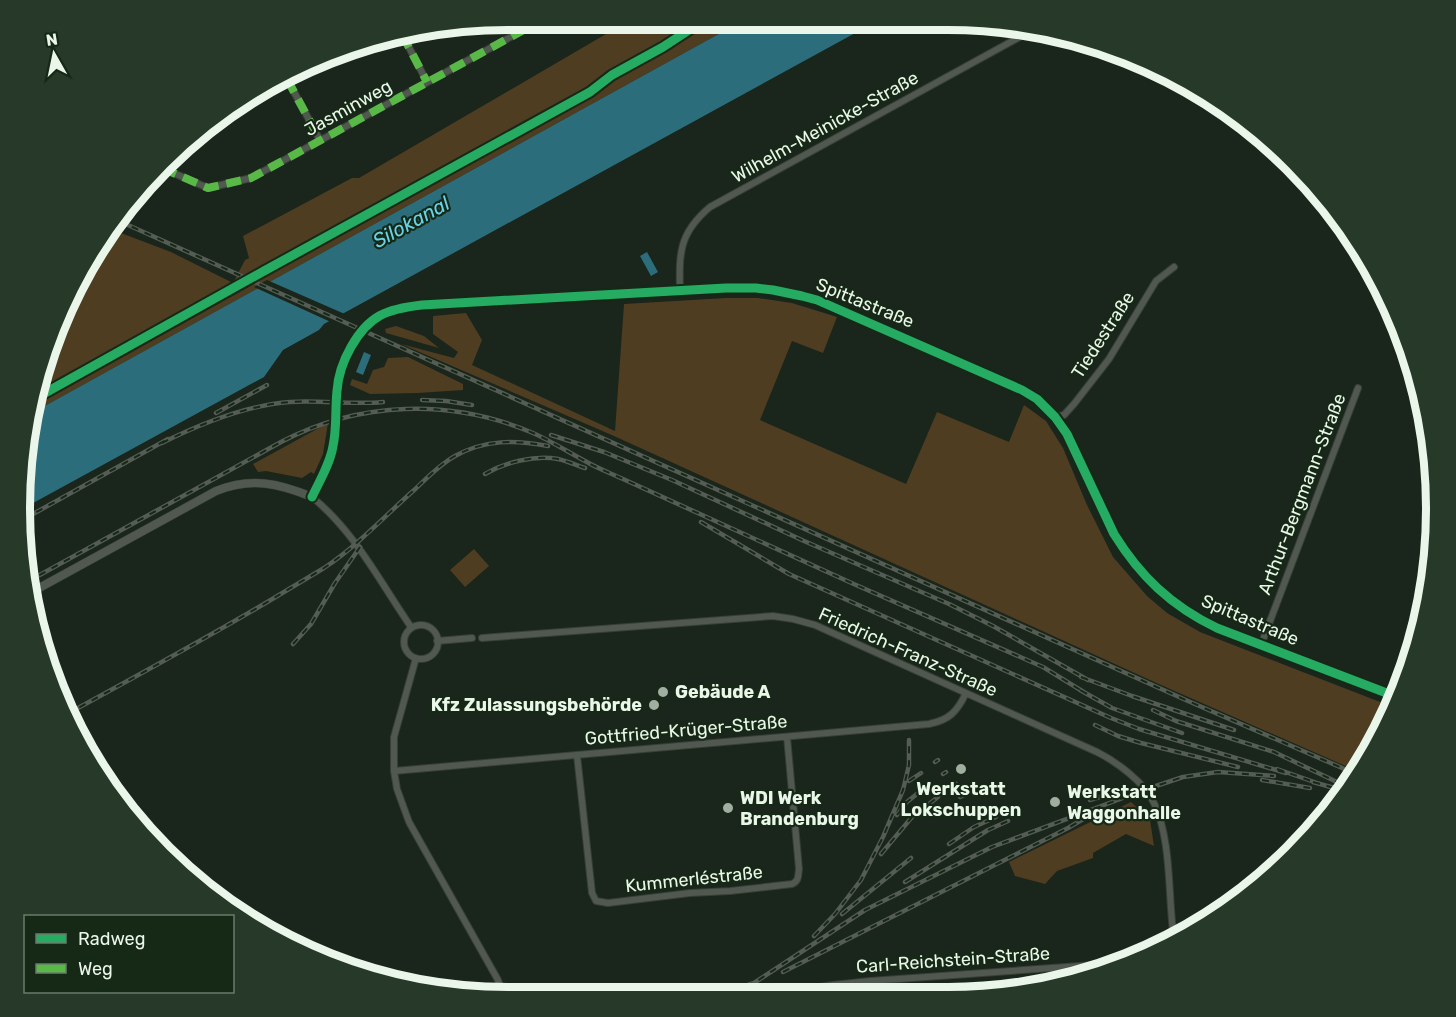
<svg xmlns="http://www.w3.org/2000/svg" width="1456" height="1017" viewBox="0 0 1456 1017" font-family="Rubik,sans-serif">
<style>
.green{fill:#4e3d21}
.water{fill:#2c6d7b}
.pier{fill:#1a251b}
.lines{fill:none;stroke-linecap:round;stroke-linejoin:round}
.minor-casing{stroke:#373f37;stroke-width:8}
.tertiary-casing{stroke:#373f37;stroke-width:9}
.minor{stroke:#505850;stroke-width:6}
.tertiary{stroke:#505850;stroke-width:8}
.rail-casing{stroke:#545c54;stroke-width:4.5}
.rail{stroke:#162917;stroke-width:2;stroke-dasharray:7;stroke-linecap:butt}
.quiet{stroke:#58b947;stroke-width:8;stroke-dasharray:15 8;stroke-linecap:butt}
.cycleway-casing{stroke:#162917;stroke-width:13}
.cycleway{stroke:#26ab63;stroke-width:9}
.poi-dot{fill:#a1ada1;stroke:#162917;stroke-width:2}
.labels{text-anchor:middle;stroke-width:4.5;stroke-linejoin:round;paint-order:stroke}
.street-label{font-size:18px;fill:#eaf6e9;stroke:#162917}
.poi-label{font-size:18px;font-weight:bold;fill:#eaf6e9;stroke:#162917;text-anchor:start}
.water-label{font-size:20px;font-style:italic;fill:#67d2ea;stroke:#162917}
.rim{fill:none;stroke:#eaf6e9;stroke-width:8}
</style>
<rect width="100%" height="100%" fill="#1a251b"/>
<path class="green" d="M630,20L634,26L641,20H744L32,413L57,321L113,230L171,252L233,283L245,260L249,258L243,236L352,178H359Z
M726,298H758L792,303L837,317L823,353L792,341L760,420L906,484L937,412L1009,442L1024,405L1046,421L1063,448L1087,505L1113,557L1147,596L1167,613L1200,632L1393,707L1386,724L1357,771L1161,685L614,436L401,344L454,358L458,352L433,334V316L466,313L482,340L472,365L615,431L624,304Z
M396,326L424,336L439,348L386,333L385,329Z
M408,357L463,384V390L418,393L370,394L350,385L352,379L367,384L373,370L384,367L388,358Z
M328,423L323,454L314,474L311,472L302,478L266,471L258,472L253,464Z
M474,549L489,566L465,587L450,570Z
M1131,802L1150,820L1154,846L1126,834L1093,853V858L1057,871L1045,884L1015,876L1009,862Z"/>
<path class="water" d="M744,20H879L324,324L319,330L283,350L264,377L24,508V444L32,413Z
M647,252L658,272L651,276L640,256Z
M364,352L371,355L363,375L356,372Z"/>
<path class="pier" d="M267,280L347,315L333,323L254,287Z"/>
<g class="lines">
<g class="minor-casing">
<path id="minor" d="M402,34L427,82
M287,79L320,140
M162,168L208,188L251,178L542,20
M680,291C679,253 679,233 710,207L1036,28
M1055,417L1064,415L1074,404L1109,359L1156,281L1174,267
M312,497C355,532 380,582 411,627
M404 642a17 17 0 1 1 34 0a17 17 0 1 1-34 0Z
M482,638L773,616L793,619L815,625L1097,752C1117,762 1145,783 1154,803C1172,840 1168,900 1174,940
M437,641L472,638
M1261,645L1358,388
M416,658L394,737V771L397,789L409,822L498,980L503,996
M577,755L592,893L596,901L608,903L690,893L730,891L792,884C799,881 798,876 799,869L787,737
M394,771L929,724C949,720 957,712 966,693
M765,995L833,985L870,981L1108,964"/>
</g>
<g class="tertiary-casing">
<path id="tertiary" d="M30,593L216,491C251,477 278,483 312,497C320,480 330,464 333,446C337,428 335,409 337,391C338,375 343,361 351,347C369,315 387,309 422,305L726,288C757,288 787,291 817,300L1022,390L1037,399L1055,417L1067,434L1114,534C1140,576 1171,606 1217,628L1397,697"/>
</g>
<use href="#minor" class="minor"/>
<use href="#tertiary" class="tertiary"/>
<g class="rail-casing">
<path id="rail" d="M119,221L1188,701L1356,774
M422,400L446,401L472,405
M216,413L267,385
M551,435L604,452L672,480L804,541L949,604L993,626L1088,680
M162,443C200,424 248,405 290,402C321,400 352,405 383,402
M485,474C506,462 534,455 558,459C567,461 576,465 585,468
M24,519L168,439
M701,522L789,574L1111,718L1139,729L1286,773
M27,582L281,442C359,401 451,398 533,433C551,441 568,452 585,461C597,468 610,473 623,479L856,585L1043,667L1087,694
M293,644L311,624L335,583L360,547
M1081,677L1132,696L1234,730
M1080,690L1112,708L1182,733
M1153,710L1176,721L1274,752L1337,782
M67,714C135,677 203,640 269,601C287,590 306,579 324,568C357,546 384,517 413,491C426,479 439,465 455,456C486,439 515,440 548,446
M1095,725L1118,736L1141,743L1238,767
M935,762L938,760
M1277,769L1320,784
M943,774L946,772
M1262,780L1310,788
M909,781L921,773
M1313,782L1345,791
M952,787L956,784
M960,797L964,795
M1090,800L1125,789
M897,815L907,802L929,784
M949,844L974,827L996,817
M881,854L912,817L938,797
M905,882L988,830L1008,821
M842,914L911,858
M814,936L835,914L861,880L883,837L903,790L909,765V740
M783,972L1068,828L1085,818
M705,995L726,992L754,983L865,910L992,847L1144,790L1183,777L1218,772L1274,776"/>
</g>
<use href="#rail" class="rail"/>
<path class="quiet" d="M402,34L427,82
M287,79L320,140
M162,168L208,188L251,178L542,20"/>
<g class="cycleway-casing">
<path id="cycleway" d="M36,398L264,271L590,92L612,75L663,47L695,26L711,20
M312,497C320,480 330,464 333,446C337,428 335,409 337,391C338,375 343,361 351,347C369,315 387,309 422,305L726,288H756L773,290L802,296L817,300L1022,390L1037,399L1055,417L1067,434L1114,534C1140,576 1171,606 1217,628L1397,697"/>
</g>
<use href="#cycleway" class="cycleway"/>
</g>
<g class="poi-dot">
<circle cx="663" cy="692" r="6"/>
<circle cx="654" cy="705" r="6"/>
<circle cx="961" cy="769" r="6"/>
<circle cx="1055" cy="802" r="6"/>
<circle cx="728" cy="808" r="6"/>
</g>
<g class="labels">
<g class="street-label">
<text transform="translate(348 108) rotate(-29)" y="6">Jasminweg</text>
<text transform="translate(825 127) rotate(-29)" y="6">Wilhelm-Meinicke-Straße</text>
<text transform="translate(865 303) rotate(22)" y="6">Spittastraße</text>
<text transform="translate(1103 335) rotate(-57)" y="6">Tiedestraße</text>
<text transform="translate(1302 494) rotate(-69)" y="6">Arthur-Bergmann-Straße</text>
<text transform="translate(1250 620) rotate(23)" y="6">Spittastraße</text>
<text transform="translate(908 652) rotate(24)" y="6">Friedrich-Franz-Straße</text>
<text transform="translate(686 730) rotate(-5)" y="6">Gottfried-Krüger-Straße</text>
<text transform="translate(694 879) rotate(-6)" y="6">Kummerléstraße</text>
<text transform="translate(953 960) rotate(-4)" y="6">Carl-Reichstein-Straße</text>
</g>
<g class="poi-label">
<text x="675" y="698">Gebäude A</text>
<text x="642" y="711" text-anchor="end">Kfz Zulassungsbehörde</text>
<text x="961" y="795" text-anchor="middle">Werkstatt<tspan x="961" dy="21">Lokschuppen</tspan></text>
<text x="1067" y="798">Werkstatt<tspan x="1067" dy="21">Waggonhalle</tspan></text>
<text x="740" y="804">WDI Werk<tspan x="740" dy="21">Brandenburg</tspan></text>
</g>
<g class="water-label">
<text transform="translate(411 222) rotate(-29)" y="7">Silokanal</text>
</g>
</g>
<path d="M0 0H1456V1017H0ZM508 30H948A478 478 0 0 1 1426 508V509A478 478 0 0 1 948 987H508A478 478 0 0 1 30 509V508A478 478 0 0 1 508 30Z" fill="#273928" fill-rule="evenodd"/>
<path class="rim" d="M508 30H948A478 478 0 0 1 1426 508V509A478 478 0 0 1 948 987H508A478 478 0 0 1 30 509V508A478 478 0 0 1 508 30Z"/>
<rect x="24" y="915" width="210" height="78" fill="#162917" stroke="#6b7b6b" stroke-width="1.5"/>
<rect x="36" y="934" width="30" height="9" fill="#26ab63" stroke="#6b7b6b" stroke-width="1.5"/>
<text x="78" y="945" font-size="18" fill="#eaf6e9">Radweg</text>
<rect x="36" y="964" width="30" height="9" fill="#58b947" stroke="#6b7b6b" stroke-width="1.5"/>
<text x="78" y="975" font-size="18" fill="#eaf6e9">Weg</text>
<g transform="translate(54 54) rotate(351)" stroke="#162917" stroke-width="4.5" paint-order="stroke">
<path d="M0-4.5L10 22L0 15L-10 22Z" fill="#eaf6e9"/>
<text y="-9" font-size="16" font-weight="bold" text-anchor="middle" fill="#eaf6e9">N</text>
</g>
</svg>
